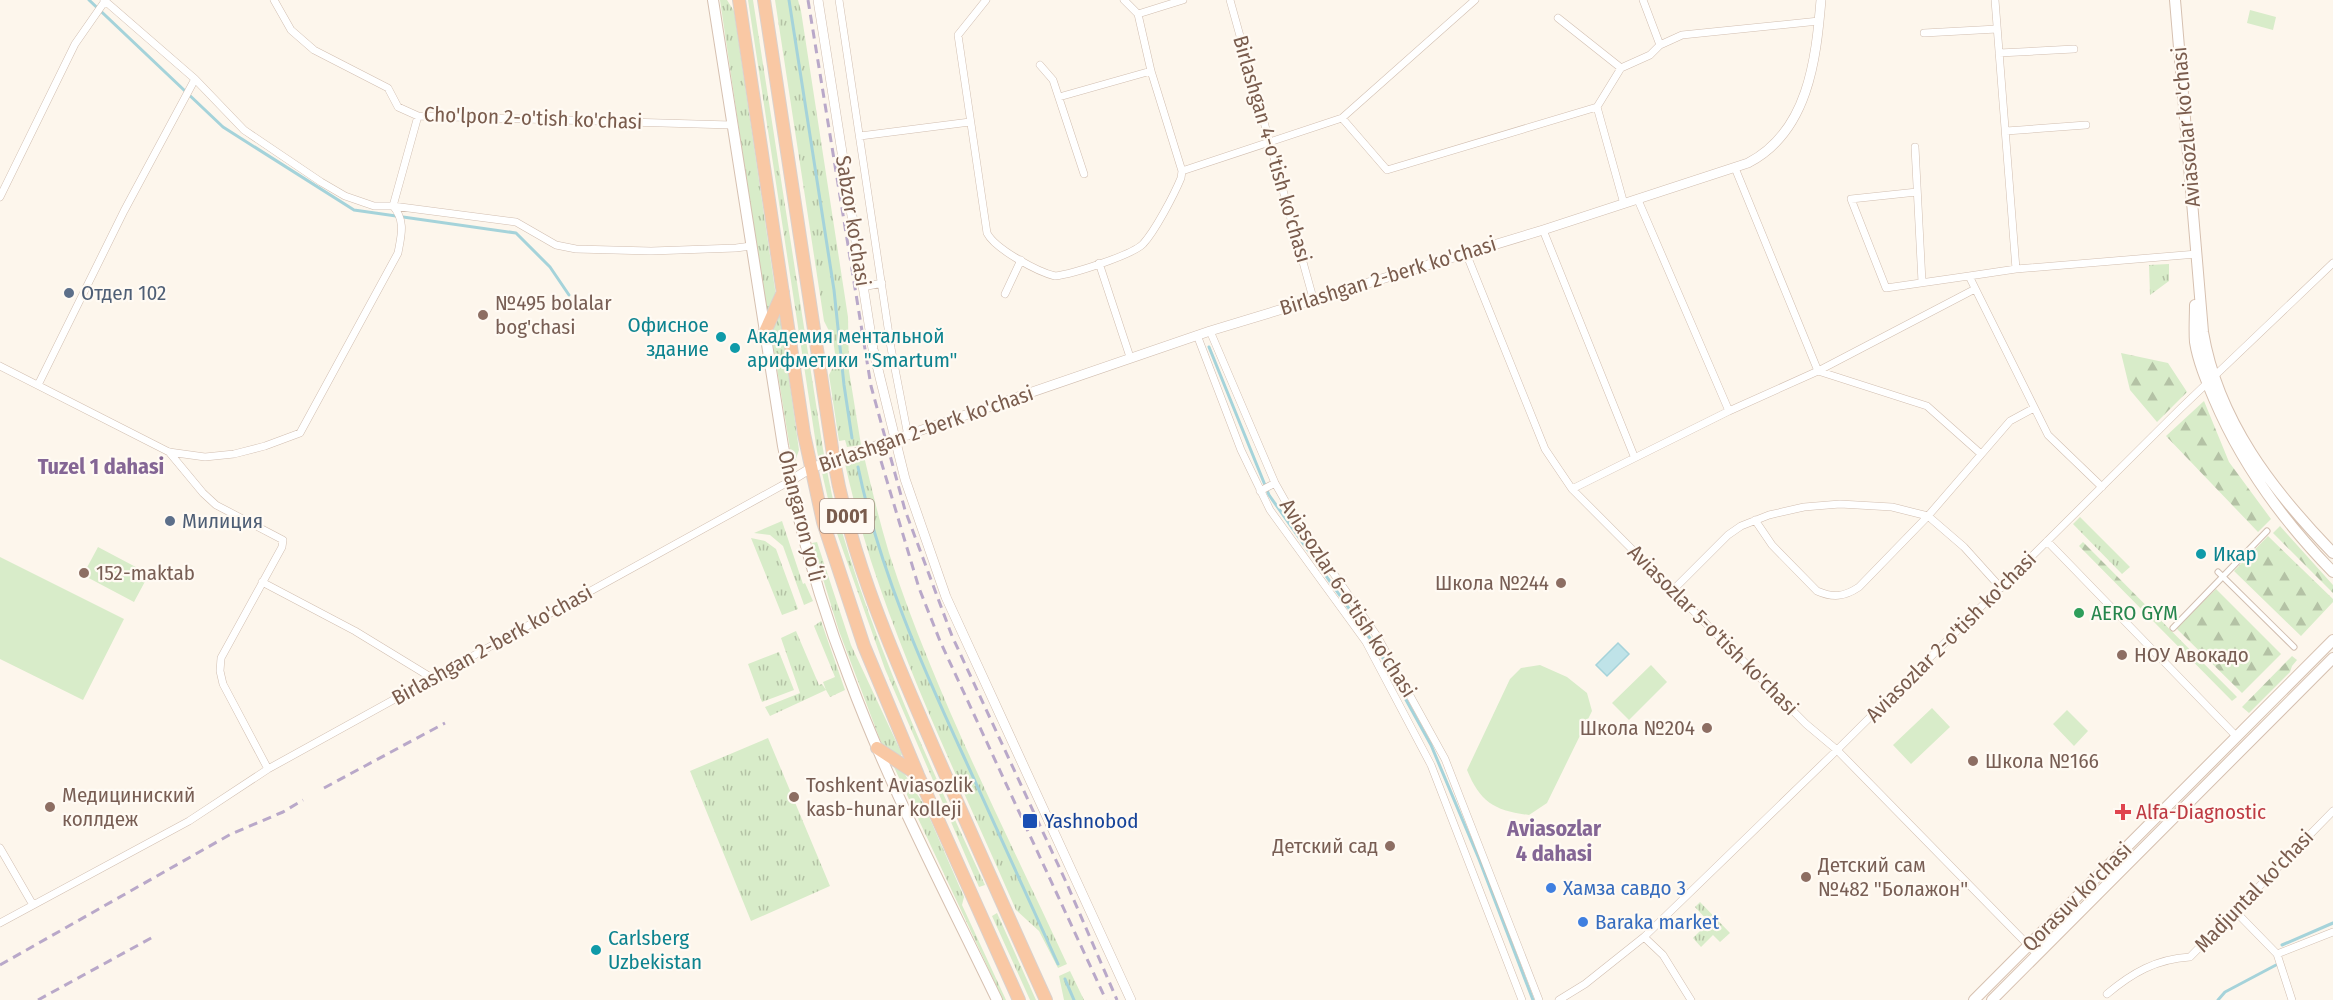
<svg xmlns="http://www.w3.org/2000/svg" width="2333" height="1000" viewBox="0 0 2333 1000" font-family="'Fira Sans Condensed',sans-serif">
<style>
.grass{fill:url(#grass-tufts)}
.forest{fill:url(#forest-firs)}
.pitch{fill:#d8ecc9}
.water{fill:#bfe3e8;stroke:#a5d3da;stroke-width:1.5}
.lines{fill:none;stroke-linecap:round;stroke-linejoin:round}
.stream{stroke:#a5d3da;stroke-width:3}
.pedestrian-casing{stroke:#d1beb0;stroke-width:7}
.minor-casing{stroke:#d1beb0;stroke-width:8}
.tertiary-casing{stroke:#d1beb0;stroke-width:10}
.secondary-casing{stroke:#d6c0b0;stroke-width:12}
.trunk-casing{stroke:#dad1cd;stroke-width:14}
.pedestrian{stroke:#fff;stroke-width:5}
.minor{stroke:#fff;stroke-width:7}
.tertiary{stroke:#fff;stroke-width:9}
.secondary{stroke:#fff;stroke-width:10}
.trunk{stroke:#f9c8a4;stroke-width:12}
.rail{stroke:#b9a8c9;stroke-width:3;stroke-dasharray:9 6;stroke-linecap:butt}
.service-dot{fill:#5c6f8a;stroke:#fffaf3;stroke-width:2}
.education-dot{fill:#8d6e63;stroke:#fffaf3;stroke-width:2}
.culture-dot{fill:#0f9aa8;stroke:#fffaf3;stroke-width:2}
.leisure-dot{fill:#2e9e5b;stroke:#fffaf3;stroke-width:2}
.health-dot{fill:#e0444e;stroke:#fffaf3;stroke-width:2}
.transit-dot{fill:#1a4fb4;stroke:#fffaf3;stroke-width:2}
.shop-dot{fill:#3f7fe0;stroke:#fffaf3;stroke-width:2}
.labels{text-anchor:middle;stroke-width:4.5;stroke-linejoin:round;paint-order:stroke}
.shield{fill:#fffaf3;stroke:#a28b7f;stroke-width:1.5}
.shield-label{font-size:20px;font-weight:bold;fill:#7a5c4d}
.street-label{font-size:21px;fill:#7a5c4d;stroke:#fffaf3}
.service-label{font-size:21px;fill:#4e5e75;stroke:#fffaf3;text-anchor:start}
.education-label{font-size:21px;fill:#785e54;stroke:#fffaf3;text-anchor:start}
.culture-label{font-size:21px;fill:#0d838f;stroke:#fffaf3;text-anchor:start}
.leisure-label{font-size:21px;fill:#27864d;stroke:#fffaf3;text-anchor:start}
.health-label{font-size:21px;fill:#be3a42;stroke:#fffaf3;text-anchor:start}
.transit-label{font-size:21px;fill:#164399;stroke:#fffaf3;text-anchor:start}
.shop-label{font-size:21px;fill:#366cbe;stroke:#fffaf3;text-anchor:start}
.neighbourhood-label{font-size:22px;font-weight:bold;fill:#846695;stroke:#fffaf3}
</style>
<defs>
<pattern id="grass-tufts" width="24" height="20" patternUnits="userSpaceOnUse" patternTransform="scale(1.5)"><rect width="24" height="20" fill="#d8ecc9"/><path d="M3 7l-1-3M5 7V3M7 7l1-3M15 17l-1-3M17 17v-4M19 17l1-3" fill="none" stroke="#b4c2a5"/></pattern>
<pattern id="forest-firs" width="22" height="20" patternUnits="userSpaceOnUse" patternTransform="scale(1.5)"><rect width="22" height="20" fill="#d8ecc9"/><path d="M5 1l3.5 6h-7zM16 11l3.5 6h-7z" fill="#b4c2a5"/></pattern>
</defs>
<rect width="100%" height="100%" fill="#fdf6ec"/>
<path class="grass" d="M720,0H727L734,11L776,296L766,313Z
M748,0H753L823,449C828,475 832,500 840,525C876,649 931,768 985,885L979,887L885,669L834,525L817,451Z
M775,0H798L801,11L848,317L849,371L861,445L847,447L845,440L839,441L829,375L836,361L833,339L824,321Z
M2169,264V281L2150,295L2149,265Z
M780,314L799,450L793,467L771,332Z
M863,452C871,486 879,520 889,553C935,695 1005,829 1067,964L1058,968L1039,931L1016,910C966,795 910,681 871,561C860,526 851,491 843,455Z
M2080,517L2130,567L2122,574L2073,524Z
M782,521L803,584L805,583L813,601L804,605L783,546L770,535L754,533Z
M751,538L765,541L776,549L798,609L782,615Z
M817,542L851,645L902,754L901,756L882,745L839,631L812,543Z
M821,621L845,690L830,697L826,690L770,716L765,707L800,693L781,638L796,631L819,685L822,684L826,690L823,682L835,677L814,626Z
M779,652L794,690L762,702L748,664Z
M768,738L830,886L751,921L690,771Z
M894,767L904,773L924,805L964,897L962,905L1006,1000H1003Z
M1700,902L1730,933L1720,942L1713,935L1701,947L1693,938L1709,922L1695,907Z
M997,913L1036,1000H1030L992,916Z
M1070,971L1084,1000H1064L1059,976Z"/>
<path class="forest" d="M2121,353L2168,363L2187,392L2157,422L2130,390Z
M2204,401L2229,462L2271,519L2258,532L2166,436Z
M2280,526L2333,585V593L2273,533Z
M2268,536L2333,599V602L2301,636L2234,571Z
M2083,542L2237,697L2232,701L2079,546Z
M2216,589L2281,654L2242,693L2176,628Z
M2292,656L2297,660L2292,666L2290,672L2249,713L2242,707Z"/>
<path class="pitch" d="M2250,10L2276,17L2273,30L2247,23Z
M98,547L149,574L134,602L83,575Z
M0,557L124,619L83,700L0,659Z
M1540,665L1567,677L1587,693L1592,711L1547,803L1529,815C1495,811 1480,802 1467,770L1510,679L1521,668Z
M1651,665L1667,682L1629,720L1612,703Z
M1932,708L1950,727L1911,764L1893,745Z
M2067,710L2088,731L2074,746L2053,724Z"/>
<path class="water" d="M1618,643L1629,654L1607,676L1596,665Z"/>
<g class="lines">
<path class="stream" d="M89,0L223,127L354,210L516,233L550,267L569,295
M789,0L834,290L844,385L852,438
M1209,347L1269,495L1379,651L1431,745L1479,859L1533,1000
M858,467C879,568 921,664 964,757C995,826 1026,895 1058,964
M2282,945L2333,923
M1065,979L1074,1000
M2218,1000L2225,992L2276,965"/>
<g class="pedestrian-casing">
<path id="pedestrian" d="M2218,572L2294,647
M2173,628L2267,531"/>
</g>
<g class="minor-casing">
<path id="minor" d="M104,0L195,79L244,130L321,182L345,196L374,206H393L516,222L556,245L576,249L651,251L736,248L751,246
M274,0L291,30L314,50L388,88L398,107L418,116L731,125
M839,0L891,348L908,436
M986,0L958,35L987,233C995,249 1038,272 1055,276C1073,274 1132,255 1143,244C1155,231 1174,195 1181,178L1182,171L1151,71L1138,14L1124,0
M1230,0L1313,298
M1643,0L1660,45
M1995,0L2016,269
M1138,14L1183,0
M1558,18L1621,68
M1924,33L1997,29
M1999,53L2074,49
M1040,65L1053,80L1084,174
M1059,97L1151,71
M1342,118L1387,170L1597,107
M2006,131L2086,125
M860,136L970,122
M1915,147L1922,282
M1735,168L1818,371L1975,289
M1182,171L1342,118L1475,0
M1917,192L1851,199L1886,288L1969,276
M0,197L75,44L105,1
M1638,200L1729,411
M1624,204L1597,107L1621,68L1650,55L1660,45L1682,35L1819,21
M1543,230L1634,456
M1466,253L1545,449L1572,489L1806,724L1837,750L2037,954
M1099,263L1130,357
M863,287L882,283
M1005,294L1021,260
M1210,331L1275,483L1293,515L1377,636L1445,759L1539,1000
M1197,335L1241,450L1270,510L1366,642L1431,765L1522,1000
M0,366L169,452L205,457L234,454L265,446L300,433L398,253C401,236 406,221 393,206L418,116
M38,385L124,211L195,79
M169,452L203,493L216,505L283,540L282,547L221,658L220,671L223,684L268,769
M2102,487L2048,435L1969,276L2016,269L2197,254
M1572,489L1729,411L1818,371L1927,406L1981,454
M1260,491L1275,483
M1755,520L1772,545L1817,591C1833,598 1844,597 1859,587L1928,516L2010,421L2034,408
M2047,541L2237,737
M262,582L355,631L432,678
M1674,589L1728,535L1741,526L1769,515L1804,507L1840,504L1892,507L1928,516L1964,547L2001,588
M0,848L33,905
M2236,912L2277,954L2292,1000
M0,923L189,821L268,769L790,481
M1644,937L1663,955L1691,1000
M2277,954L2333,932
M2107,994C2132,973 2156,959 2190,957L2333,811
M1559,1000L1585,984L1644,937L1837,750L2181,408L2333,263"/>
</g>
<g class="tertiary-casing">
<path id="tertiary" d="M818,0L873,349L905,479L946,597L1131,1000
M790,481L811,468L1210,331L1543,230L1748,163C1808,132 1816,60 1821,0"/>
</g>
<g class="secondary-casing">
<path id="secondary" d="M713,0L783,446C798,525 820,603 849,678C890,788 946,894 997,1000
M2175,0L2203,332C2218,421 2273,491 2333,553
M2195,305C2195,317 2194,330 2195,342C2198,361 2206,380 2214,399C2242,465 2283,521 2333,572
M1974,1000L2333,640
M1992,1000L2333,658"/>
</g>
<g class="trunk-casing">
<path id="trunk" d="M739,0L804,434L823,522L864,646L918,775L1019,1000
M764,0L834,461C849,548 884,633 919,714C960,810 1003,905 1046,1000
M764,334L783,292
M877,748L918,775"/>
</g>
<use href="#pedestrian" class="pedestrian"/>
<use href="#minor" class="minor"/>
<use href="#tertiary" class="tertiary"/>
<use href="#secondary" class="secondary"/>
<use href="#trunk" class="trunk"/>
<path class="rail" d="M808,0L871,386L905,510L952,636L1067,884L1117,1000
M881,461L919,588L940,641L1106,1000
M324,788L445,723
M0,965L231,834L283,812L303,800
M38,1000L153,937"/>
</g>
<g class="service-dot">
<circle cx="69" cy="293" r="6"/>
<circle cx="170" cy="521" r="6"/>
</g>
<g class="education-dot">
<circle cx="483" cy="315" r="6"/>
<circle cx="84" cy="573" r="6"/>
<circle cx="1561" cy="583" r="6"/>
<circle cx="2122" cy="655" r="6"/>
<circle cx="1707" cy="728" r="6"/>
<circle cx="1973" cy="761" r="6"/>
<circle cx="794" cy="797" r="6"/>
<circle cx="50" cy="807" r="6"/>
<circle cx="1390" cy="846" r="6"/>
<circle cx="1806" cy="877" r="6"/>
</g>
<g class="culture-dot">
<circle cx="721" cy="337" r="6"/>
<circle cx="735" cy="348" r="6"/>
<circle cx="2201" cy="554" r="6"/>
<circle cx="596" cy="950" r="6"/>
</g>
<circle class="leisure-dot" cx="2079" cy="613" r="6"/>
<path class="health-dot" d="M2120 803h6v6h6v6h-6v6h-6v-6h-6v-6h6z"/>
<rect class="transit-dot" x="1022" y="813" width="16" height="16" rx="3"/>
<g class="shop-dot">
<circle cx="1551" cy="888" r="6"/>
<circle cx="1583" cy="922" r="6"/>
</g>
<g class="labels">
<rect class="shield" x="820" y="499" width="54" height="34" rx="4.5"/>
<g class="shield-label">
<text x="847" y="523">D001</text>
</g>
<g class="street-label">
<text transform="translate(533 118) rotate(2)" y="7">Cho'lpon 2-o'tish ko'chasi</text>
<text transform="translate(2186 127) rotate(-95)" y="7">Aviasozlar ko'chasi</text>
<text transform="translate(1272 149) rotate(74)" y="7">Birlashgan 4-o'tish ko'chasi</text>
<text transform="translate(853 221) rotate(81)" y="7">Sabzor ko'chasi</text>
<text transform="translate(1388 276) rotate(-17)" y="7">Birlashgan 2-berk ko'chasi</text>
<text transform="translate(926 429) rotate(-19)" y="7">Birlashgan 2-berk ko'chasi</text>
<text transform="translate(801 516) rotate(76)" y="7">Ohangaron yoʻli</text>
<text transform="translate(1348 598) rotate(57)" y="7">Aviasozlar 6-o'tish ko'chasi</text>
<text transform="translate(1713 630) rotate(45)" y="7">Aviasozlar 5-o'tish ko'chasi</text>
<text transform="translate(1951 637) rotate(-45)" y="7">Aviasozlar 2-o'tish ko'chasi</text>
<text transform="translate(492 645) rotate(-29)" y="7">Birlashgan 2-berk ko'chasi</text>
<text transform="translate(2254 891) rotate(-46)" y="7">Madjuntal ko'chasi</text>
<text transform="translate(2077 897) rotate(-45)" y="7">Qorasuv ko'chasi</text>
</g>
<g class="service-label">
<text x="81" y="300">Отдел 102</text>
<text x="182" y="528">Милиция</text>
</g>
<g class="education-label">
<text x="495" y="310">№495 bolalar<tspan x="495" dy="24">bog'chasi</tspan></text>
<text x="96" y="580">152-maktab</text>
<text x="1549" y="590" text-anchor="end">Школа №244</text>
<text x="2134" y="662">НОУ Авокадо</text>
<text x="1695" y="735" text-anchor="end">Школа №204</text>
<text x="1985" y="768">Школа №166</text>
<text x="806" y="792">Toshkent Aviasozlik<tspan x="806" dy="24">kasb-hunar kolleji</tspan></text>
<text x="62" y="802">Медициниский<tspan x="62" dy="24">коллдеж</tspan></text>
<text x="1378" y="853" text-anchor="end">Детский сад</text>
<text x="1818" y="872">Детский сам<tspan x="1818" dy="24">№482 "Болажон"</tspan></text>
</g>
<g class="culture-label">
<text x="709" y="332" text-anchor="end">Офисное<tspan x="709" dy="24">здание</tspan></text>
<text x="747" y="343">Академия ментальной<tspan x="747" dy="24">арифметики "Smartum"</tspan></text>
<text x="2213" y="561">Икар</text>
<text x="608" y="945">Carlsberg<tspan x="608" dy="24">Uzbekistan</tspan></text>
</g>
<g class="leisure-label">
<text x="2091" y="620">AERO GYM</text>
</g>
<g class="health-label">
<text x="2136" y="819">Alfa-Diagnostic</text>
</g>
<g class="transit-label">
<text x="1044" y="828">Yashnobod</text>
</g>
<g class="shop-label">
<text x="1563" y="895">Хамза савдо 3</text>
<text x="1595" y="929">Baraka market</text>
</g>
<g class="neighbourhood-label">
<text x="101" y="474">Tuzel 1 dahasi</text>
<text x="1554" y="836">Aviasozlar<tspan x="1554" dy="25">4 dahasi</tspan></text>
</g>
</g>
</svg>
